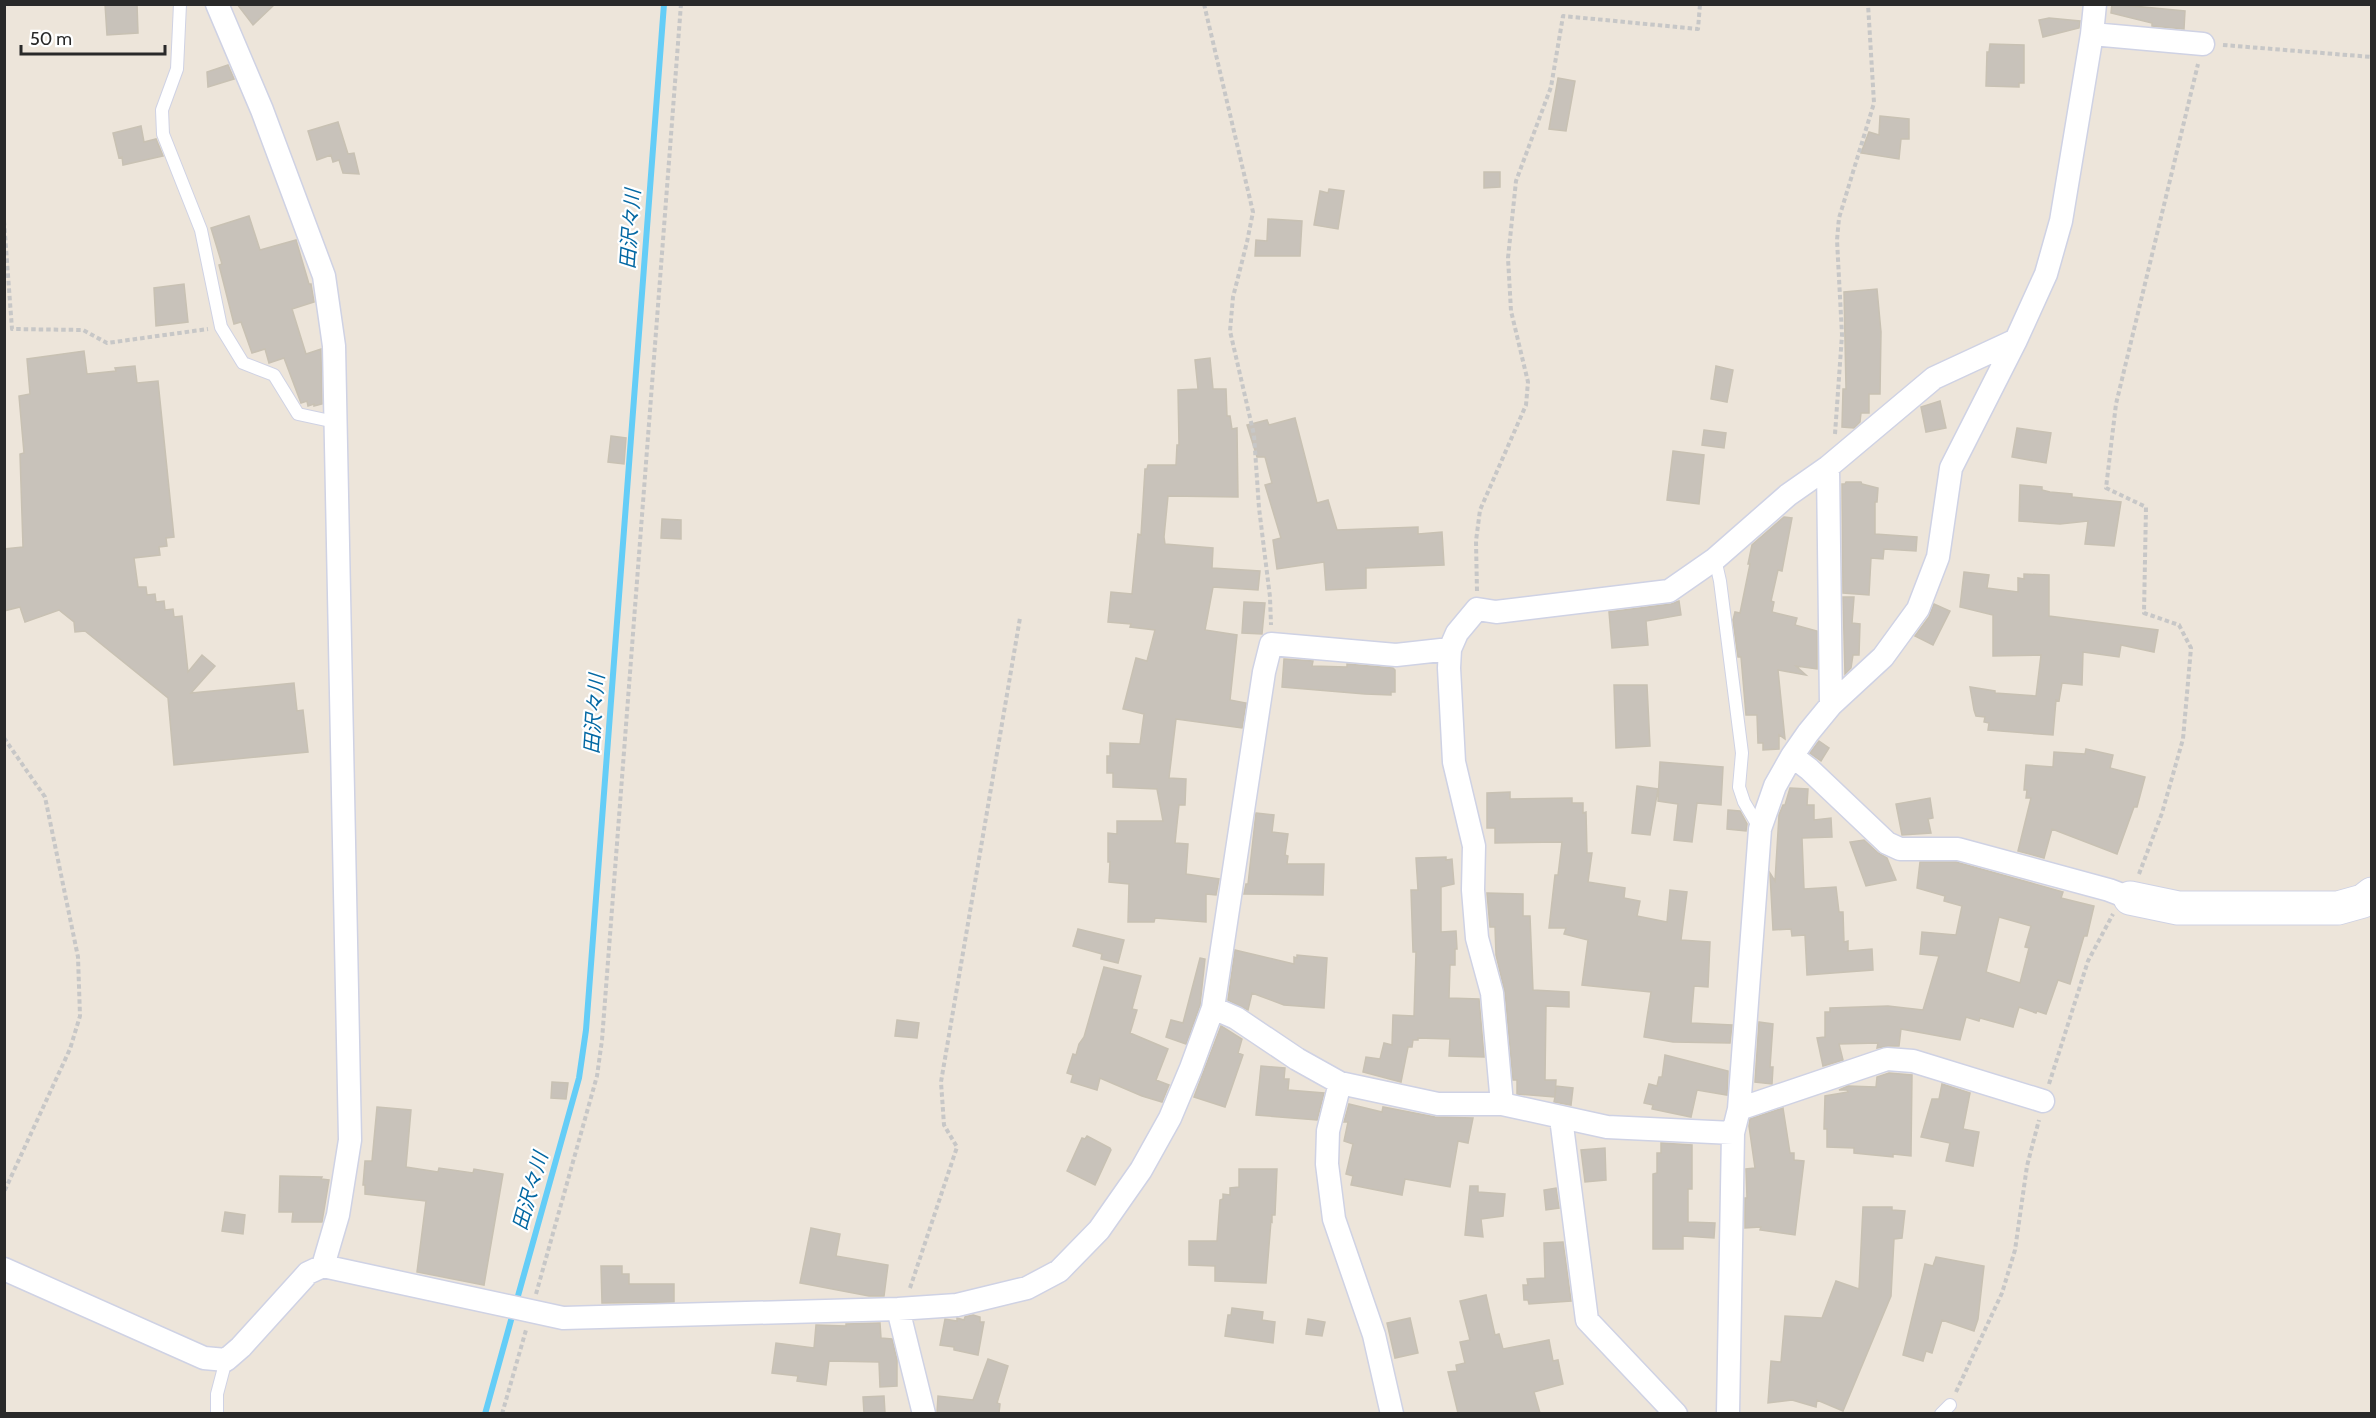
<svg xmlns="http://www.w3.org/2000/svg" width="2376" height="1418" viewBox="0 0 2376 1418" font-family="Cabin,'Noto Sans JP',sans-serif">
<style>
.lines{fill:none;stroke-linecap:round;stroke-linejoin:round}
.stream{stroke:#64cdf7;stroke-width:6}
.building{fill:#c8c2ba;stroke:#c8c1b3;stroke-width:1.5;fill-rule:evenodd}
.lane-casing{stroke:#cfd2e4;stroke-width:14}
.street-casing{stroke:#cfd2e4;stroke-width:25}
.secondary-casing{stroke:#cfd2e4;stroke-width:35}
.path{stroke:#c7c7c7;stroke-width:4;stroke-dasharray:4.5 3;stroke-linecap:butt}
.lane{stroke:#fff;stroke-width:12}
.street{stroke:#fff;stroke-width:22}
.secondary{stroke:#fff;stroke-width:33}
.labels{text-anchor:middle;stroke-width:4.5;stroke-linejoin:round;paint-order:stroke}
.water-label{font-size:20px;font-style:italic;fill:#0368a3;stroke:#fff}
</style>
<rect width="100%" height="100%" fill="#ede5da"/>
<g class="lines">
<path class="stream" d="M516,1303L579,1078L586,1030L664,4
M485,1414L513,1313"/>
</g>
<path class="building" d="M105,4H137L138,33L107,35Z
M237,4H275L253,25Z
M2112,4L2185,11L2184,29L2152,26V23L2111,13Z
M2049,18L2080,21L2079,28L2043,37L2039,20Z
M1990,44L2024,45V83H2019V87L1986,86L1987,52H1989Z
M228,65L234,79L208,87L207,72Z
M1558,78L1575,81L1566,131L1549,129Z
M1880,116L1909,119V139H1901L1899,159L1861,153L1869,132L1879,135Z
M338,122L348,154L354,153L359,174L343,173L339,160L333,162L331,155L317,160L308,131Z
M141,126L144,142L156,139L163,156L123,165L122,157L119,158L113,133Z
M1484,172H1500V187L1484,188Z
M1329,189L1344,191L1338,229L1314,225L1320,191L1328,193Z
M249,216L260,250L296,240L309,284H311L314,302L292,309L306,354L321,349L322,404L314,406V404L308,406L307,401L301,403L284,358L269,363L265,349L252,353L241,322L234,324L219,265L222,264L211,228Z
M1268,219L1302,221L1300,256H1255L1256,240L1267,241Z
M184,284L188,322L156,326L154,288Z
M1877,289L1881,332L1880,394H1869V413H1861L1860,422L1854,428L1842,427L1843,389H1846L1844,292Z
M84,351L87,374L116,371L115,368L135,366L137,383L158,381L174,537L166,538L167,546L159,547L160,555L134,558L138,587H146L147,595L155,594L156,602L164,601L165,610L173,609L174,617L182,616L188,672L202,655L215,666L191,693L294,683L297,711L303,710L308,752L174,765L168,698L85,631L75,632L74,622L59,610L25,622L20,607L4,611V549L23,547L20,454L24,453L19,396L30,394L27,359Z
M1210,358L1213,389H1226L1227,416H1230L1232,429L1237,428L1238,497L1168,496L1164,537L1165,544L1213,548L1212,568L1260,571L1258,590L1213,587L1205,630L1237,635L1230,700L1246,703L1242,728L1176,719L1169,778L1186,779L1185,805H1179L1175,843L1188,844L1186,874L1219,879L1216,895L1206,894V922L1155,918L1154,922H1128L1129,884L1109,882L1110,862H1108V833L1117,834V821H1163L1157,789L1113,787V773H1107V756H1110V743L1140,744L1144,714L1123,709L1136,658L1147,661L1155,630L1130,627L1131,624L1108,622L1111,592L1132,594L1138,534L1141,535L1145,469H1147L1148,465H1176L1177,445H1179L1178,390L1198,389L1195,360Z
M1716,366L1733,370L1727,402L1711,399Z
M1940,401L1946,428L1926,432L1921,407Z
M1295,418L1317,503L1328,500L1337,530L1418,527V534L1442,532L1444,565L1366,568V588L1326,590L1324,562L1277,569L1273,540L1281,538L1265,485L1272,483L1265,457H1257L1247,425L1267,420L1269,425Z
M2017,428L2051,433L2046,463L2012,457Z
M1704,430L1726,433L1724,448L1702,445Z
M611,436L626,438L624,464L608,462Z
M1673,451L1704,455L1699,504L1667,500Z
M1846,482H1861L1862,484L1878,488L1877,502H1875V534L1917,537L1916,551L1884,549L1883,559L1871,558L1869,595L1843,593L1842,484H1845Z
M2020,485L2042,487V490L2050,492L2072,494V497L2121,502L2114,546L2085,544L2088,521L2060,524L2019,521Z
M1784,517L1792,518L1782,571L1778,570L1771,601L1774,602L1772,612L1797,618L1795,625L1817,631V669L1796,666L1806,675L1778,670L1785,739L1779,735V749L1763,750V743H1758L1757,715H1746L1741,657H1738L1733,620L1735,612L1740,613L1750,564H1748L1752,545Z
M662,519L681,520V539L661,538Z
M1964,572L1989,575L1987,588L2018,592V578L2024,579V574L2049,575V616L2158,630L2154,652L2121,645L2119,657L2083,652L2082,685L2062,683L2059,701L2056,700L2053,735L1988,730L1989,723L1984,722L1985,717L1976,716L1974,710L1970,687L1995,691V693L2036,696L2041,655L1993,656V615L1960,607Z
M1843,597H1854L1852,623L1860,624L1859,655H1853L1851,668L1845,674Z
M1679,601L1681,615L1646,621L1648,645L1612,648L1609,612L1671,604Z
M1244,602L1265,603L1262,634L1242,633Z
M1934,604L1950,611L1933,645L1915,636L1929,617Z
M1284,659L1313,661L1312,666L1347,667V664L1393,668L1395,670V692H1391V695L1365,694L1282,687Z
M1614,685H1647L1650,746L1616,748Z
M1819,741L1829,748L1821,761L1810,753Z
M2086,749L2113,755L2110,768L2145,777L2137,807H2134L2117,854L2052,829L2044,858L2018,851L2031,798H2026L2027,790H2024L2026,765L2053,767L2054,752L2085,754Z
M1660,762L1723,767L1721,805L1697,803L1692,842L1674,840L1678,804L1658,801Z
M1637,786L1658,789L1650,835L1632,833Z
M1790,788L1808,789L1807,805H1814V820L1831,818L1832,837L1802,838L1804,889L1836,887L1839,912H1843L1844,942L1848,941V951L1872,949L1873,970L1807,975L1805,935L1792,936L1791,929L1773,930L1770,873L1775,881L1779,815L1783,805H1785Z
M1510,792V799L1572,798V803H1583V813L1586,812L1587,853H1592L1588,882L1625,888L1624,898L1640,901L1637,916L1667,922L1670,890L1687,892L1681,940L1710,942L1708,987L1694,986L1691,1023L1732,1025L1730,1043L1673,1042L1644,1037L1651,992L1582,985L1588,940L1564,934L1566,928H1549L1555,875H1558L1562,842L1495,843V828H1487V793Z
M1930,798L1933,818L1928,819L1931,833L1902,835L1896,804Z
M1728,810L1740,811L1747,824L1746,831L1727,829Z
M1256,813L1274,815L1272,832L1288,834L1285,855L1288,856L1287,864H1324L1323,895L1244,894L1246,884H1248Z
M1864,840L1878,853L1887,858L1896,880L1866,886L1850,842Z
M1446,857V860L1452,859L1454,884L1441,887V932L1456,931L1457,949H1455V965H1450L1449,998L1479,999L1484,1057L1449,1056L1450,1039L1418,1038V1040H1413L1412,1047H1408L1401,1082L1363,1072L1366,1057L1380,1059L1384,1043L1392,1045L1393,1015L1414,1016L1416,952H1413L1411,890H1418L1416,858Z
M1920,862H1956L2063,892L2061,898L2094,906L2087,936H2084L2070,984L2058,980L2046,1014L2037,1011L2036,1013L2019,1007L2013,1027L1980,1018L1979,1021L1966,1017L1960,1040L1901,1029L1899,1046H1888L1877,1048L1878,1043L1839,1044L1843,1060L1823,1066L1817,1038L1825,1037V1012H1830V1008L1888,1006L1923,1010L1939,956L1920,954L1922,932L1956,935L1962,906L1944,901L1945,896L1917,888ZM1999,917L2031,926L2025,947L2029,948L2020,983L1986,972Z
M1487,893L1523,894V916H1530L1533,990L1569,992V1007L1546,1006L1545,1080H1556L1555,1096L1556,1086L1573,1088L1571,1105L1554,1102L1555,1097L1517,1094V1080H1513L1505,992L1496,955L1495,927H1490Z
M1078,929L1124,940L1118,963L1101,959L1102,954L1073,946Z
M1235,950L1294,964V957L1297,958V955L1327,958L1324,1008L1284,1005L1252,993L1248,1010L1228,1000Z
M1200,958L1205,959L1200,1005L1186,1044L1166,1037L1171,1020L1183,1023Z
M1104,967L1141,976L1132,1009L1137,1010L1130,1033L1168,1049L1156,1080L1169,1085L1162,1102L1142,1096L1100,1078L1097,1090L1071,1082L1073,1075L1067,1073L1073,1054L1076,1055L1079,1044L1084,1037Z
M897,1020L919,1023L917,1038L895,1036Z
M1759,1022L1773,1024L1770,1067H1773L1772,1084L1755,1082Z
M1221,1026L1242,1039L1238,1053L1243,1055L1225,1107L1194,1097Z
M1665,1055L1728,1071L1727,1095L1697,1090L1691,1117L1652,1109L1653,1105L1644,1103L1649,1084L1657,1086L1659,1077H1662Z
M1261,1066L1285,1068L1284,1079H1289L1288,1090L1324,1093L1317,1120L1256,1115Z
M1889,1073L1912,1075L1911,1156L1893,1154V1157L1854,1153V1148L1827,1147V1129H1824L1825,1096L1848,1092L1847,1090H1839L1848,1086L1876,1087L1877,1077Z
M552,1082L568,1083L566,1099L551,1098Z
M1942,1084L1970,1093L1963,1129L1979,1132L1973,1166L1946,1161L1950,1143L1921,1137L1932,1099H1939Z
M1349,1104L1382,1112L1383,1107L1435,1117L1473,1118L1468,1143L1458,1141L1450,1187L1405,1179L1402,1195L1351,1185L1353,1176L1346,1174L1353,1144L1344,1141L1348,1122H1344Z
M377,1107L411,1110L406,1167L438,1172L439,1168L473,1173L474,1169L503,1174L484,1285L417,1272L426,1201L365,1194V1185H363L365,1161H372Z
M1783,1108L1790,1153H1794V1160L1804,1161L1795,1235L1760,1230L1761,1227L1745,1228V1198H1747L1746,1169L1755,1168L1749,1126L1750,1119Z
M1087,1136L1110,1148L1111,1150L1095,1185L1067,1171L1082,1138L1085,1139Z
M1661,1143L1692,1145V1189H1688V1222L1715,1223L1714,1238L1683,1236V1249H1653V1174L1657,1173V1153H1661Z
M1605,1148L1606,1180L1585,1182L1581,1150Z
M1239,1169H1277L1275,1215H1272V1222L1271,1221L1266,1283L1215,1281V1266L1189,1265V1241H1217L1220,1200L1223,1199V1194L1230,1195V1188L1239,1187Z
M280,1176L322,1177L321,1179L329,1180L322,1222H292L293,1212H279Z
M1470,1186H1478V1192L1505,1194L1503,1216L1481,1219L1483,1237L1465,1235Z
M1556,1188L1559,1208L1546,1210L1544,1190Z
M1863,1207H1892V1210L1905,1211L1902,1238L1894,1239L1891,1296L1843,1411L1817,1400L1816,1407L1792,1400L1768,1403L1771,1361L1781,1362L1785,1316L1822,1318L1836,1281L1859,1289Z
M225,1212L245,1215L243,1234L222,1231Z
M811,1228L840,1234L836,1256L888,1265L884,1296H869L800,1283Z
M1563,1242L1571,1301L1529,1304L1528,1300H1524L1523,1285H1528L1527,1279L1545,1278L1544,1243Z
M1936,1257L1984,1266L1978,1319L1974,1331L1942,1320L1932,1353L1926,1351L1923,1361L1903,1355L1925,1264L1933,1266Z
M601,1266H622V1274H629V1284H674V1302L602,1303Z
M1486,1295L1495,1335L1499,1334L1503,1349L1549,1340L1553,1361L1558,1360L1563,1384L1534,1392L1540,1413H1458L1448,1372L1457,1371L1456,1365L1465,1363L1460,1342L1470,1340L1460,1301Z
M1232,1308L1263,1312L1262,1320L1275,1322L1273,1343L1225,1336L1228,1315H1231Z
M973,1315L980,1317V1322H984L978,1355L954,1350V1347L940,1345L945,1319L957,1321V1318L964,1320L965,1317Z
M1410,1318L1418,1353L1395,1358L1387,1323Z
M1308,1319L1325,1322L1322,1336L1306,1334Z
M880,1323L881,1338L892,1339L897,1360V1386L880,1387L879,1362L829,1361L826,1385L797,1381L798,1376L772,1373L776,1343L814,1348L816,1325L846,1326V1324Z
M988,1359L1008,1366L997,1403L1000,1404L999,1413H937L938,1396L973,1400Z
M884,1396L885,1413H864L863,1397Z"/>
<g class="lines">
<g class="lane-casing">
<path id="lane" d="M180,4L177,69L162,110L163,134L201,230L221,327L243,363L274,375L298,414L335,422
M1715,559L1720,581L1742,753L1739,787L1744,802L1760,829
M217,1414V1394L226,1360
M1941,1414L1950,1405"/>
</g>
<g class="street-casing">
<path id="street" d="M217,4L262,110L324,276L334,346L350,1140L338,1215L323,1266
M2092,34L2203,44
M1828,467L1831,705
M1792,756L1809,769L1887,843L1900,849H1958L2109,890L2130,898
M1213,1008L1236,1018L1297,1059L1340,1083L1438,1104H1502L1607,1127L1733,1133
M1340,1083L1328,1131L1327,1164L1334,1219L1374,1335L1392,1414
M1502,1104L1492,993L1477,938L1473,890L1474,846L1454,762L1449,668L1450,649L1457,633L1477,609L1496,612L1669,591L1715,559L1788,495L1828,467L1934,378L2016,340
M1739,1109L1887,1059L1913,1061L2043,1101
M1561,1118L1587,1320L1676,1414
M4,1269L204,1358L226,1360L241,1347L308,1273L323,1266L563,1318L898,1309L957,1305L1027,1288L1059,1271L1099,1230L1141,1170L1170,1118L1191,1068L1213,1008L1264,672L1271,644L1396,655L1450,649
M898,1309L924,1414
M1728,1414L1733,1133L1739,1109L1760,829L1775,786L1792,756L1808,733L1831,705L1883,657L1918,609L1938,557L1951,468L2016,340L2046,274L2061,221L2092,34L2095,4"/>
</g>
<g class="secondary-casing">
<path id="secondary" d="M2130,898L2178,908H2338L2363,901L2372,894"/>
</g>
<path class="path" d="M1204,4L1253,212L1247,242L1233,297L1230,331L1254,435L1259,508L1270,597L1271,625
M2223,45L2372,57
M4,221L12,329L83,330L107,343L208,329
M1835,434L1842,335L1837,240L1839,218L1874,103L1868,4
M1477,591L1476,541L1480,510L1526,405L1528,382L1511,311L1508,258L1516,181L1551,87L1563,16L1698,29L1700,4
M4,738L45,797L78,957L80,1016L70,1049L4,1192
M2139,874L2162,813L2183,739L2191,648L2179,625L2144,613L2146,507L2106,488L2116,404L2198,64
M2049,1084L2088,961L2113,914
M910,1288L957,1147L944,1125L941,1082L1020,618
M536,1294L597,1076L602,1040L681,4
M1956,1392L2002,1293L2015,1250L2027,1166L2039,1120
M502,1414L526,1330"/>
<use href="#lane" class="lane"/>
<use href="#street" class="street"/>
<use href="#secondary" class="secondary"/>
</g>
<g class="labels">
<g class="water-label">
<text transform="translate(630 229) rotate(-86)" y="7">田沢々川</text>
<text transform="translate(594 714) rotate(-86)" y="7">田沢々川</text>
<text transform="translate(530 1191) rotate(-74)" y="7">田沢々川</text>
</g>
</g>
<rect width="2376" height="1418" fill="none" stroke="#292929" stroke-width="12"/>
<path d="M21 45v9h144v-9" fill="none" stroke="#292929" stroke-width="3"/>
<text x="30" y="45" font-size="18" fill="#292929" stroke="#ffffff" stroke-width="4.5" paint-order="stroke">50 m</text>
</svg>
